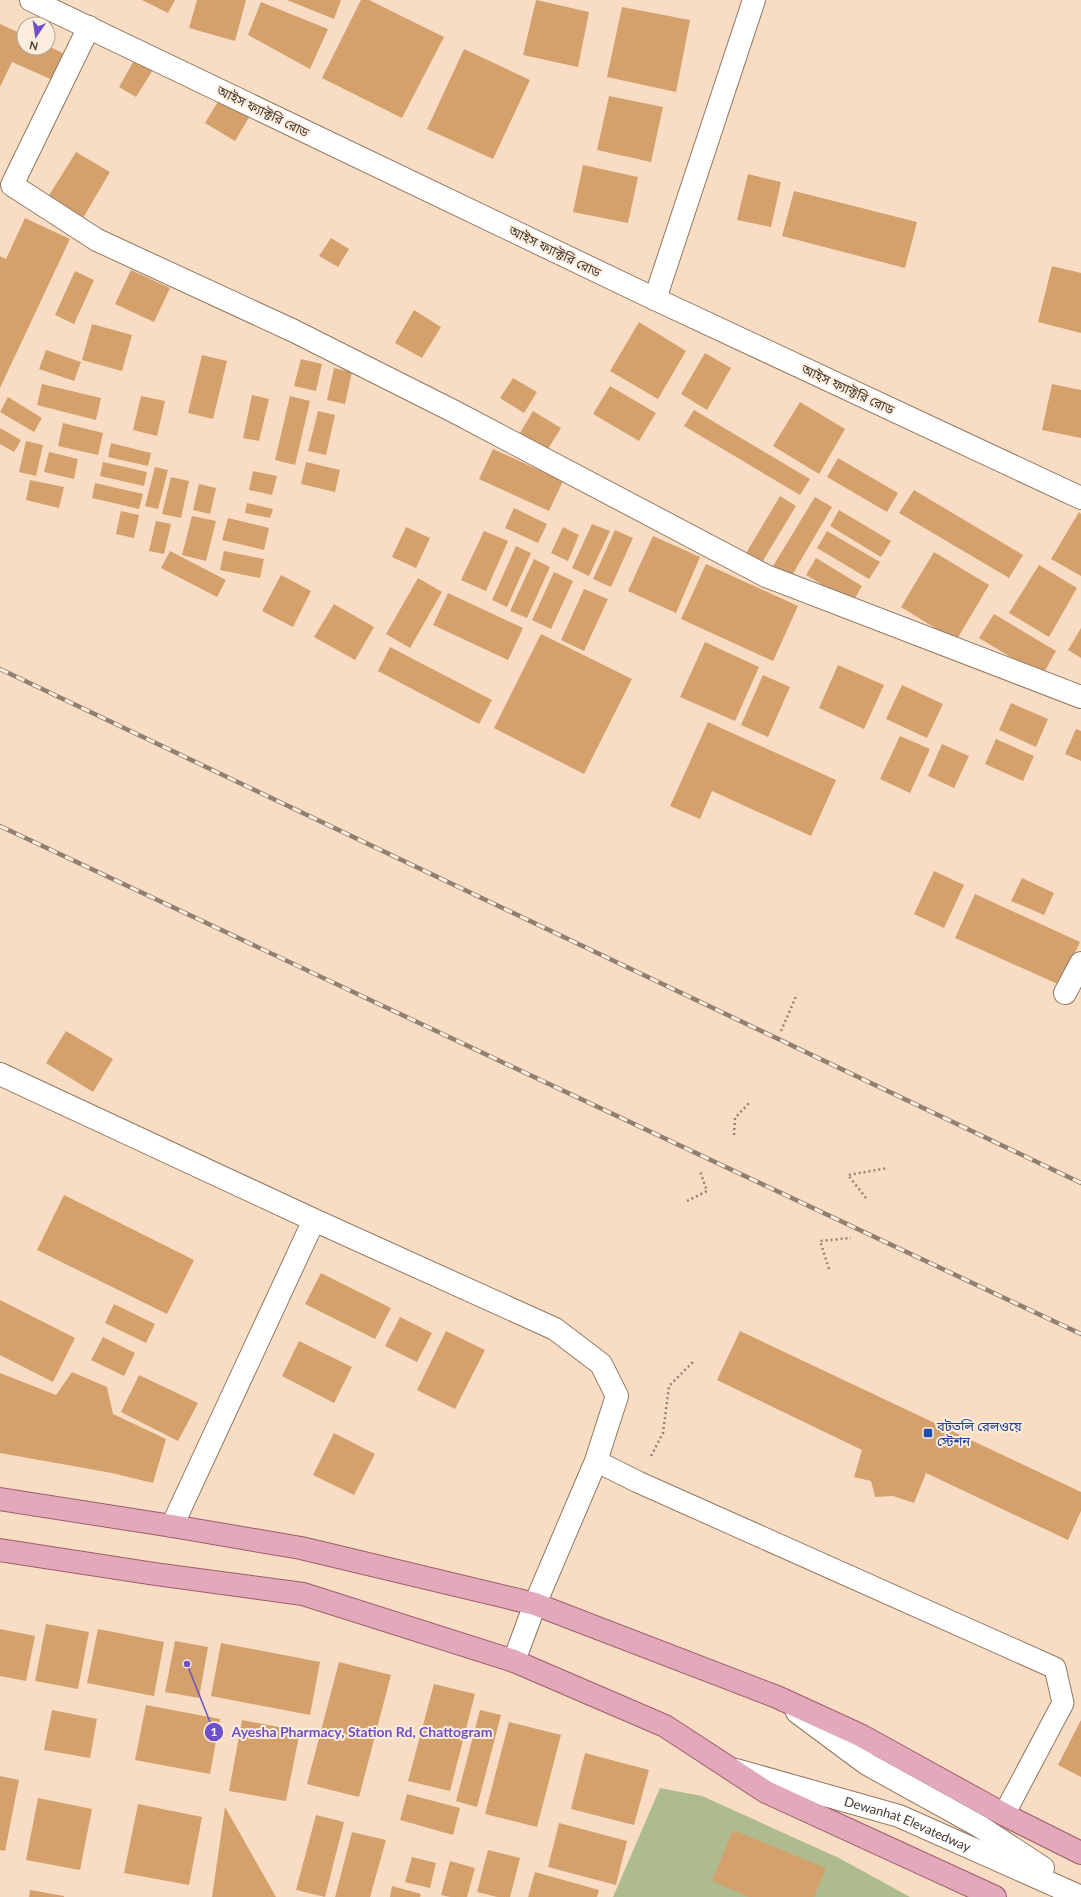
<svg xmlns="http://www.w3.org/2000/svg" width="1081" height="1897" viewBox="0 0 1081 1897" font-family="Lato,'Noto Sans Bengali',sans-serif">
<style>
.green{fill:#aebb8e}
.building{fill:#d4a16d}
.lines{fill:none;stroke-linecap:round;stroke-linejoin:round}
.service-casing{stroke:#917962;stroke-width:23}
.minor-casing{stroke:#917962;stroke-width:24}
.tertiary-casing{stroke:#917962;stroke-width:24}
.secondary-casing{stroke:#917962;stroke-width:24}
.primary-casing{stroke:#9d5d6c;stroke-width:24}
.path{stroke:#958372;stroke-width:2.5;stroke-dasharray:2 3;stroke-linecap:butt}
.service{stroke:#fff;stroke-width:21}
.minor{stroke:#fff;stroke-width:22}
.tertiary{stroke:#fff;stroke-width:22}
.secondary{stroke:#fff;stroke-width:22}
.primary{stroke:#e2a9bb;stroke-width:22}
.rail-casing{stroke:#917f6f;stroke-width:4.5}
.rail{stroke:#fdeddd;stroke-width:3;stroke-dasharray:9;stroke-linecap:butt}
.transit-dot{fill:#1a4fb4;stroke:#fdeddd;stroke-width:1.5}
.labels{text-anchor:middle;stroke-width:4;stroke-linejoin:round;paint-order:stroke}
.street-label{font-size:13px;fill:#43392f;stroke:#fdeddd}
.transit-label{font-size:13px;fill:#164399;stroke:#fdeddd;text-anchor:start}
.leader{fill:none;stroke:#6e50c9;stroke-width:1.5}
.callout-dot{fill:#6e50c9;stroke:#fdeddd;stroke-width:1.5}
.mark-label{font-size:12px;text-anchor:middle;font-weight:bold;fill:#fff}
.callout-label{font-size:14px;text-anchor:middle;font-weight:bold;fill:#6e50c9;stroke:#fdeddd;stroke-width:4;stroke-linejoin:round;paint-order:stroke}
</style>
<rect width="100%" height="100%" fill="#f8ddc4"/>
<path class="green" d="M660,1788L702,1796L839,1858L910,1897H613Z"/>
<path class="building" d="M142,0H175L168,13Z
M197,0H246L235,41L189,28Z
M287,0H341L334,19Z
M361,0H369L444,37L402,118L322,78Z
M536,0L589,12L578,67L523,55Z
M261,2L328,29L310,69L248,35Z
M622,7L690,20L676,92L607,77Z
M0,24L24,35V48H48V46L69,56L57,82L12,62L0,87Z
M464,49L530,80L493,159L427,129Z
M136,57L154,68L136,97L119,87Z
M609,96L663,107L651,162L597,150Z
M220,98L250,116L235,141L205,123Z
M76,152L110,172L83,218L48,197Z
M583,165L638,177L628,223L573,212Z
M748,174L781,182L771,227L737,220Z
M794,191L917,222L905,268L782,236Z
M25,218L70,239L0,388V256L6,259Z
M331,238L349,249L338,267L319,256Z
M1052,266L1081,273V333L1038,322Z
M131,270L170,288L154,322L115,304Z
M75,271L94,280L74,324L55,315Z
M414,310L441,327L422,358L395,343Z
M639,322L686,351L658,399L610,371Z
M92,324L132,335L122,371L82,360Z
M46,350L81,362L74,381L39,369Z
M705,353L731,368L707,410L681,394Z
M202,355L227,361L213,419L188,413Z
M301,359L322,364L316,391L294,386Z
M334,368L352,372L345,404L327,400Z
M513,378L537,392L524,413L500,398Z
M42,384L101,398L96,420L37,405Z
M1052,384L1081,390V438L1042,430Z
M610,386L656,413L639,441L593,414Z
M252,395L269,399L259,441L243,438Z
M141,396L165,401L157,436L133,430Z
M290,396L310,401L295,465L275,460Z
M8,397L42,418L34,432L0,412Z
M800,402L845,429L819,474L773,446Z
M694,410L810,479L800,495L684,426Z
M318,411L335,415L326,455L308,451Z
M533,411L561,428L548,449L520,433Z
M63,423L103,433L98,455L58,446Z
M0,428L21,440L14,452L0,444Z
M26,441L43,445L36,476L19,472Z
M111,443L151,453L148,466L108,457Z
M493,449L563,481L549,511L479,479Z
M49,452L78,459L74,479L44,472Z
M838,458L898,493L887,512L827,477Z
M103,462L147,472L144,486L100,476Z
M306,462L340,470L335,492L301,484Z
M155,467L168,470L158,509L145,506Z
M253,471L277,476L272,495L249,490Z
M171,477L189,481L181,518L162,514Z
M30,480L64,487L59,508L26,500Z
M95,483L143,494L139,509L92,498Z
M199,484L216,488L210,514L193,510Z
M914,490L1023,555L1009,578L899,513Z
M780,496L796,506L761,564L745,555Z
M815,497L832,507L788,582L770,571Z
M247,503L273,509L270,518L245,513Z
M514,508L547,524L538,543L505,528Z
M839,510L891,541L881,557L830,526Z
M121,511L139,515L134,538L116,534Z
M1079,512L1081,514V576L1051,559Z
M192,516L216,521L206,561L182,555Z
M228,518L269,528L264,550L222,540Z
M156,521L171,524L164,554L149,551Z
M592,524L610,531L589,576L572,568Z
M406,527L430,538L416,568L392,557Z
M563,527L579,535L568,561L551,553Z
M615,530L633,538L611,587L593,579Z
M484,531L508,541L486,591L461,580Z
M827,531L880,562L869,579L817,548Z
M653,536L700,557L676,613L628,591Z
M516,546L531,553L507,607L492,600Z
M170,551L226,580L217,597L161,568Z
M224,551L264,559L260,578L220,570Z
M934,552L989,585L956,641L901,607Z
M816,558L862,586L852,603L806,575Z
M534,559L550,567L527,618L510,611Z
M706,564L798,606L773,661L681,619Z
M1039,565L1077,588L1049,637L1009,613Z
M554,572L573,581L551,629L532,620Z
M281,575L311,591L293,627L262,611Z
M418,578L442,592L410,648L386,634Z
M584,589L608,599L584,651L561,640Z
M448,593L523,628L508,660L433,625Z
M334,604L374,627L355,660L314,637Z
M994,614L1056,651L1042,676L979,638Z
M1081,628V658L1068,650Z
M541,634L632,679L584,774L494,728Z
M705,642L759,667L735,721L680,697Z
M390,647L492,700L479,724L378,671Z
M838,665L884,685L864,729L819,708Z
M763,675L790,687L768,737L741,725Z
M902,685L943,704L927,738L886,719Z
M1011,703L1048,719L1036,747L999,730Z
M708,722L836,780L811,836L712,791L700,819L670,806Z
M1076,729L1081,731V761L1065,754Z
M900,736L930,749L910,793L880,779Z
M996,739L1034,756L1023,781L985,764Z
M942,744L969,756L954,788L928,776Z
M934,871L964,885L944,928L914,914Z
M1022,878L1054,893L1044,915L1011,901Z
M975,894L1080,942L1060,985L955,938Z
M66,1031L113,1059L93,1092L46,1063Z
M64,1195L194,1260L167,1314L37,1250Z
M321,1273L391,1308L375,1339L305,1304Z
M0,1300L75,1338L53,1382L0,1355Z
M114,1304L155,1324L146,1343L105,1323Z
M400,1317L432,1333L417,1362L385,1346Z
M446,1331L485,1350L455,1409L417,1390Z
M740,1331L1081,1492V1511L1068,1540L926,1473L914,1503L893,1496L875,1497L871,1481L854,1477L862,1450L717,1380Z
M103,1337L135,1353L124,1376L91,1360Z
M299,1341L352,1367L334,1403L282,1376Z
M72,1372L107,1387L113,1414L166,1439L153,1483L112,1473L0,1453V1373L56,1395Z
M139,1375L198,1403L178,1441L121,1412Z
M334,1433L375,1454L354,1495L313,1475Z
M46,1624L89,1632L78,1689L35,1681Z
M0,1629L35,1636L26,1681L0,1676Z
M98,1629L164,1642L154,1696L87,1683Z
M175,1641L208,1647L199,1698L165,1692Z
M221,1643L320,1662L310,1715L211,1696Z
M339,1662L391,1675L359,1797L307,1784Z
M434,1684L475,1694L450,1791L408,1781Z
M146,1705L220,1719L210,1774L135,1760Z
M52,1710L97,1719L90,1758L44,1750Z
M480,1710L501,1715L477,1807L456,1801Z
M242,1720L300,1731L286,1801L229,1791Z
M1081,1720V1777L1058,1765Z
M509,1722L561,1735L537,1827L485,1814Z
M585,1753L649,1770L634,1825L571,1809Z
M0,1776L19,1780L5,1851L0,1850Z
M407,1794L460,1808L453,1835L400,1820Z
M38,1798L92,1809L80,1870L26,1860Z
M138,1804L202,1817L189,1885L124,1873Z
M225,1807L276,1897H212Z
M316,1815L344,1822L325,1897L296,1890Z
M559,1823L627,1841L616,1885L548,1867Z
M733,1830L826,1868L814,1897H749L712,1881Z
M352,1832L386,1840L370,1897H335Z
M488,1850L520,1858L510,1897H497L477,1892Z
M412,1857L436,1863L430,1888L405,1882Z
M450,1861L475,1868L467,1897H450L441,1895Z
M535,1872L599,1890L597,1897H528Z
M392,1886L421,1894L420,1897H390Z
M30,1890L64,1896V1897H29Z"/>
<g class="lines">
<g class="service-casing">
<path id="service" d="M596,1461L638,1482L1055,1668L1063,1703L1010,1803L1005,1815"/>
</g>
<g class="minor-casing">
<path id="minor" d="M89,27L12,185L97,240L294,331L455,412L766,576L1081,697
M655,299L754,0
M1065,993L1081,963
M0,1074L314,1220L555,1329L601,1364L617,1396L596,1461L535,1604L514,1661
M172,1526L314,1220"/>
</g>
<g class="tertiary-casing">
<path id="tertiary" d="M31,0L655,299L1081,498"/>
</g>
<g class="secondary-casing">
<g id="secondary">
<path d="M797,1712L867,1764L979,1826L1043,1868"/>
<path id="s1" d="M736,1770L899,1816L1081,1897"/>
</g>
</g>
<g class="primary-casing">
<path id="primary" d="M0,1499L172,1526L301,1548L535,1604L777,1697L862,1736L1005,1815L1081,1853
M0,1550L155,1574L303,1594L514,1661L665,1726L766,1792L995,1897"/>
</g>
<path class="path" d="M781,1031L797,994
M734,1135L735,1118L750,1102
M866,1198L848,1175L888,1168
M687,1201L707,1191L700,1171
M829,1269L820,1241L851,1238
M651,1456L663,1433L669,1386L693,1362"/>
<use href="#service" class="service"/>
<use href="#minor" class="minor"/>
<use href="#tertiary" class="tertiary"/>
<use href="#secondary" class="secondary"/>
<use href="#primary" class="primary"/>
<g class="rail-casing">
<path id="rail" d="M0,669L1081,1183
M0,826L1081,1334"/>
</g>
<use href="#rail" class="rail"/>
</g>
<rect class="transit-dot" x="923" y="1428" width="10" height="10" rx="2"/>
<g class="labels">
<g class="street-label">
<text transform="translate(263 111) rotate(26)" y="5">আইস ফ্যাক্টরি রোড</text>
<text transform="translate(555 251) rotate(26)" y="5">আইস ফ্যাক্টরি রোড</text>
<text transform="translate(848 389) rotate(25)" y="5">আইস ফ্যাক্টরি রোড</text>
<text dy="5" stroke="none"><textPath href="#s1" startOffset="180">Dewanhat Elevatedway</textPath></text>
</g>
<g class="transit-label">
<text x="937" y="1431">বটতলি রেলওয়ে<tspan x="937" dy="15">স্টেশন</tspan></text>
</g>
</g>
<path class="leader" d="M187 1664L214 1732"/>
<g class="callout-dot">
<circle cx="187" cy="1664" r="4"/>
<circle cx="214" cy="1732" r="10"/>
</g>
<g class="mark-label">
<text x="214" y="1736">1</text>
</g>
<g class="callout-label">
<text x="362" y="1737">Ayesha Pharmacy, Station Rd, Chattogram</text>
</g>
<g transform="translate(36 36) rotate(193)"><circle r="19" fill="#fdeddd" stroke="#b3a597"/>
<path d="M0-3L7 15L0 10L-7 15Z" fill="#6e50c9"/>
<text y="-6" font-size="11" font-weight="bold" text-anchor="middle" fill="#43392f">N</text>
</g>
</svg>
